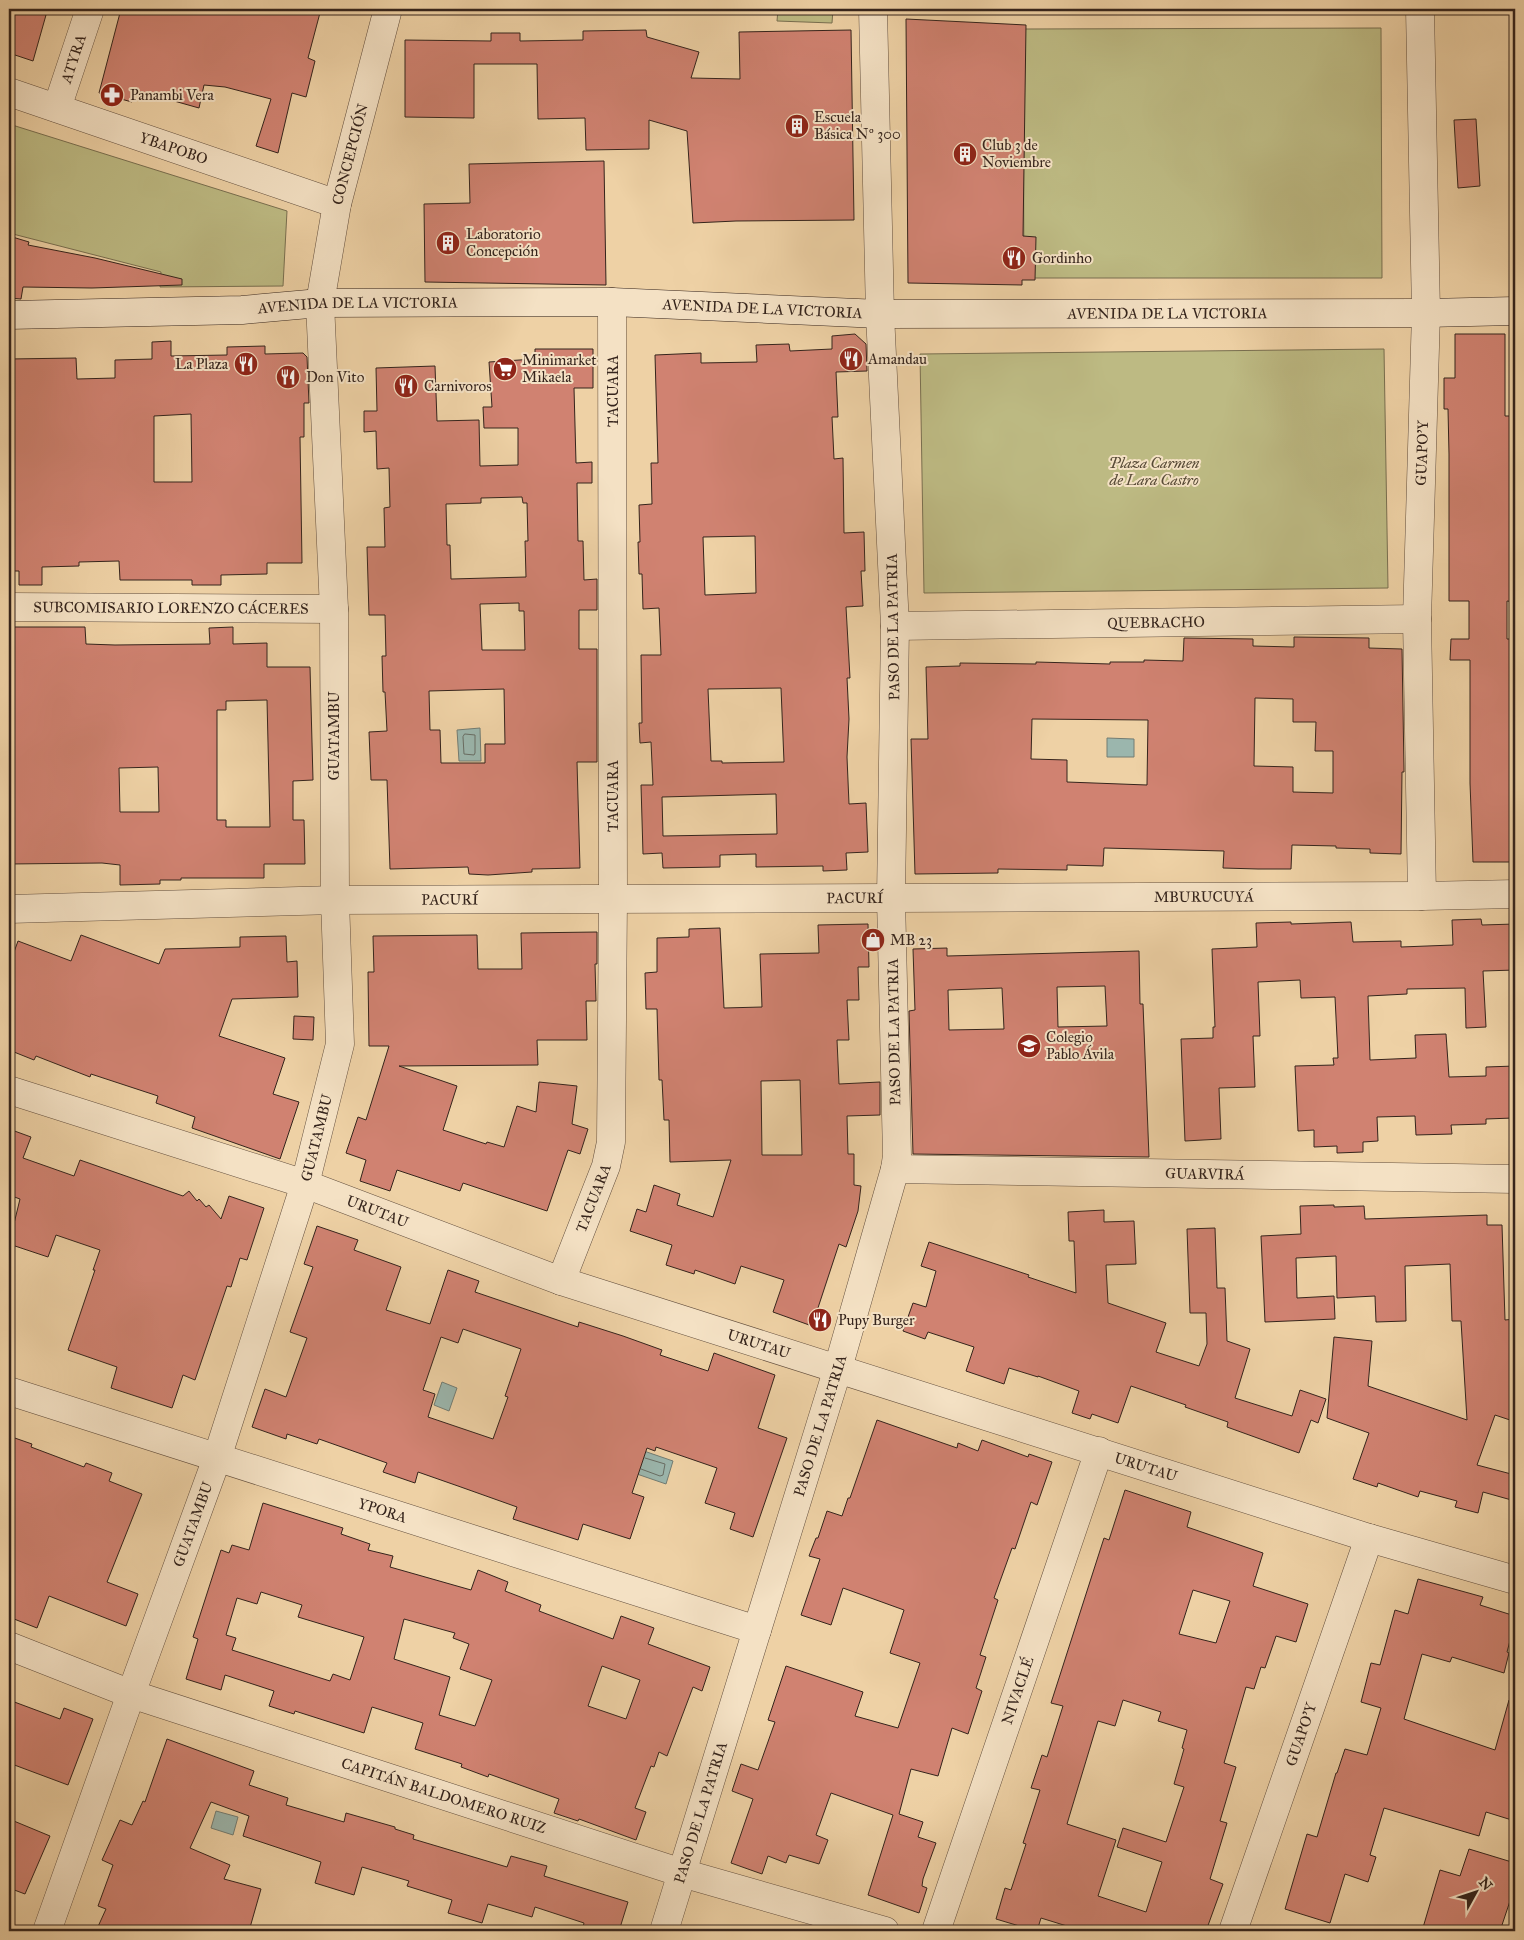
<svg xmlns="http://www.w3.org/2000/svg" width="1524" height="1940" viewBox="0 0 1524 1940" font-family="'IM FELL Great Primer',serif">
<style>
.green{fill:#bdba83;stroke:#796f50}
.water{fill:#9bb6ad;stroke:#727c73}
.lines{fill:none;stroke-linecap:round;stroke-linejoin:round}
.shore{stroke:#686d64;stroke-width:1}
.building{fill:#d08271;stroke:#35241c;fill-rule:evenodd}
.minor-casing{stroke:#634f3e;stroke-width:29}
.tertiary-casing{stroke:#634f3e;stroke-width:29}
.secondary-casing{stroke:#35241c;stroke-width:29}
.minor{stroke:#f4e1c4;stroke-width:28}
.tertiary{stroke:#f4e1c4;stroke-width:28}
.secondary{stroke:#f4e1c4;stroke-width:28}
.labels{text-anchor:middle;stroke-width:4;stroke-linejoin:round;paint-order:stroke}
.street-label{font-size:15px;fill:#35241c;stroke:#f4e1c4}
.poi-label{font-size:15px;fill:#35241c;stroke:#f4e1c4;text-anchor:start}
.park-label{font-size:15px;font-style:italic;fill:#574a36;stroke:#f4e1c4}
</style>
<rect width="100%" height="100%" fill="#eed1a5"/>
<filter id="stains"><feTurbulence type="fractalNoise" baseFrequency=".004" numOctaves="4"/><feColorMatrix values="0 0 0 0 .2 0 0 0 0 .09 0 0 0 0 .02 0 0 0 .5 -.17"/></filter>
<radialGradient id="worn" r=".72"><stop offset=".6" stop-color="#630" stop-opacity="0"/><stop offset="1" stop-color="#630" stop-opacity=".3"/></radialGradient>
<path class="green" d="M778,9H833L832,23L777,21Z
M1381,28L1382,278H1024L1023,29Z
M9,124L287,211L283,286L160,287L161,272L9,233Z
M1384,349L1388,588L924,593L920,354Z"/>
<path class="water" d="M480,728L481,761H459L457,730Z
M1107,738L1134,739V757H1107Z
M442,1382L457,1388L449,1411L434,1405Z
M641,1450L673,1461L666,1484L634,1473Z
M216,1811L238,1817L233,1835L211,1828Z"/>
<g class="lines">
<path class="shore" d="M465,734L475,735V753L474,755L464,754L463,737Z
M641,1469L660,1476L663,1475L665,1464L645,1458"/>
</g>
<path class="building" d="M9,9H26L46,15L33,61L9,53Z
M121,9H321L308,58L315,61L306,97L292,93L278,153L256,146L271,99L225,87L204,85L199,108L135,90L132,102L99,93Z
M906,19L1026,25L1023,236L1036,237L1035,280H1022V285L908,283Z
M646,30L647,37L699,52L691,78L740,79L739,32L851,30L854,220L736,221L693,223L687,131L649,120V149L586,150L585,118L538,119L537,64H474V118L405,117V40L491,41V33H520V41L583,40V31Z
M1476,119L1480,186L1458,188L1454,120Z
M604,161L606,285L425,282L424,204L470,203L469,164Z
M9,236L29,242L28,245L95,258L182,279V285L92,288L23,287L21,299L9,298Z
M855,334L866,344L867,371L836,372L838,417H832L834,459L843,458L844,533L864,532L865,571H861L863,606L846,607L850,678H847L849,719L847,757L849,804L866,803L868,852L846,853L847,870L823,871V866L756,867V854L720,855V867L663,868L662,853L643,854L641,785H653L651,742L640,743L639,723H642L641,655H661L659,608L643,609L642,574H639L638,542H640L639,505L652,504L651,463H658L655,355L701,353V363L757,362L756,345L789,344L790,351L832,349V336ZM755,536L756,593L705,595L703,537ZM781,688L784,762L722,763V761H711L708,689ZM776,794L777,834L663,836L662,797Z
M1455,334H1505V416H1515V602L1507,601V639H1515L1513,862H1473L1470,783V660H1450L1451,639H1469V601H1449V454L1448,409H1444V378H1455Z
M171,341V356L227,355V347L265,346V354L303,353L307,357L309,403H304V437H300L302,563H267V574L221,575V585H192V580H120L119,561L79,562V566L42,567V585H19V571H9V359L76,358L77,379L115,378V360L152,359V342ZM191,414L192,482H154V416Z
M535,349H593V388H574L576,463L592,462V483H577L578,541H583L584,580L597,579V610H579V649H597V762H577L580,868L532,869V872L488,875L469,874L468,867L390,869L387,780H371L369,732L387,731L385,692H383L382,656H386L385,615H369L367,547H385L384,508L390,507L389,468L377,469L376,431L364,432V411H377L376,368L435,366L437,421L479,420L480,466L518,465V428H484L483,407H492L489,362L535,359ZM522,497L523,503H527L528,541H525L526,577L451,579L450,545H447L446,504L481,503V498ZM519,603V611H524L525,650H482L480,604ZM504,689L505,744H485V763H441L440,730H430L429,691Z
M9,627H85L86,644L115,645L210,644L209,628L233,627V644L267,643V667H310L313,780L293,781V820H304L305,864H264V878H181V880H160V884L120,885V865L102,863L9,864ZM267,700L270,827H226V820H217V710H226V701ZM158,767L159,812H120L119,768Z
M1294,637L1369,638V648L1402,649L1404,769V772H1402L1401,854L1370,853V849L1336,848V846L1292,845L1291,869H1258L1223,868L1224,851L1104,848L1103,866L1067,865V870L998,869V873L915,874L911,739H928L926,667L960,666V663L1036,664V662L1110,664V662H1144V660L1183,661L1184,638L1253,639V646L1294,647ZM1255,698L1293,699V722H1316L1315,751H1333V793L1293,792V767L1254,766ZM1032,719L1148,720L1147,785L1067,782V760L1031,759Z
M1481,919L1482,925L1515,924V970L1483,971L1486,1027L1466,1028L1465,988L1407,989V994L1368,996L1370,1060L1416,1058L1415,1035L1446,1034L1449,1077L1486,1076V1067L1515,1066V1106H1513V1118L1486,1119V1124L1451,1125L1452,1134L1416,1135L1415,1116L1377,1117L1378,1141L1363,1142V1152L1337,1153V1146L1314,1147V1130L1298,1131L1295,1066L1334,1065L1333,1058H1338L1335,997L1301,998L1300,980L1258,982L1260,1036H1253L1255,1087L1219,1088L1221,1139L1185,1141L1181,1039L1213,1038V1027H1215L1212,949L1257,947L1256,923L1291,922V924L1351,922L1353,942L1401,941V947L1453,945L1452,920Z
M868,924L869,967H858L859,1000H847L849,1040H837L839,1084L880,1082V1115L847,1116L848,1154H854V1185L861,1186L858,1211L846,1247L839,1244L812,1326L773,1312L784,1280L741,1266L735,1284L695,1270L694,1274L666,1265L672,1245L630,1231L637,1209L646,1212L654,1185L680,1194L677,1205L713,1217L731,1160L670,1162L669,1120H664L662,1080H659L657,1009H646L645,973L657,972V938L689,937V929L720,928L724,1008L762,1007L760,954L819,953L818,925ZM800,1080L802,1155H762L761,1081Z
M597,932V964H595L596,1001H586L587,1040H537L538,1065L399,1066L457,1086L443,1130L486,1144L487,1142L504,1147L517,1106L536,1112L539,1082L577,1086L572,1124L588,1129L580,1154L568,1150L547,1211L463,1183L460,1191L397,1170L390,1191L360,1181L366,1160L346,1153L358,1117L366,1120L389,1046H369L368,972H374L373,936L477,935L478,969H522L521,933Z
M81,935L159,964L165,949L240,947V937L286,936L287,962L297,961L298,997L232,999L219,1036L285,1058L273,1094L299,1102L280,1159L192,1128L195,1117L156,1103L158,1096L91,1074L90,1077L36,1056L34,1060L9,1050V966L18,941L71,961Z
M947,948V956L1139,951L1140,1004H1143L1149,1157L913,1154L909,1011L915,1010L913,949ZM1105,986L1107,1026L1058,1027L1057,987ZM1002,988L1004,1029L949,1030L948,990Z
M294,1016L314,1017L313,1040L293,1039Z
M9,1129L31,1137L23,1158L74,1176L80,1160L183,1196L189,1191L197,1201L199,1199L206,1207L209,1205L221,1219L229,1196L264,1208L247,1260L240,1258L231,1287L227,1286L195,1380L183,1375L172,1408L111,1388L117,1367L68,1350L95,1270H93L100,1250L56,1235L48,1257L9,1244L20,1199L9,1195Z
M1334,1205V1207L1364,1206L1365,1219L1487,1215V1225H1502L1505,1320L1515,1319V1407L1510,1420L1495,1415L1477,1465L1515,1475V1501L1483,1492L1478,1513L1455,1507L1457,1501L1420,1491L1418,1497L1378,1483L1377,1487L1353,1479L1369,1433L1327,1418L1334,1337L1372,1341L1368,1386L1467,1420L1461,1321H1452L1450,1264L1405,1266L1406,1321L1376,1322L1375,1296L1337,1298L1336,1256L1296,1258L1297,1298L1334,1296L1335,1319L1265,1322L1261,1236L1301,1234L1300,1206Z
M1104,1210V1222L1134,1221L1136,1264L1106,1265L1108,1303L1166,1323L1156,1352L1199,1366L1207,1344L1206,1313H1190L1187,1229L1215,1228L1217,1288H1225L1227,1341L1250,1349L1235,1398L1292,1416L1300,1390L1326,1399L1318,1423L1311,1420L1299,1453L1227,1427L1228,1422L1185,1407L1186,1405L1131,1386L1118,1423L1092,1414L1090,1419L1072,1413L1079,1391L1038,1376V1377L1009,1368L1004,1384L966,1371L974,1347L928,1332L925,1339L903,1331L913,1303L926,1307L936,1271L921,1266L929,1242L1029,1275L1028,1277L1076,1293L1074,1241H1069L1068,1212Z
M317,1226L358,1240L354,1250L401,1267L386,1310L430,1324L448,1270L479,1281L475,1292L578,1327L579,1322L623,1336L662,1350L660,1355L708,1371L714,1353L775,1375L758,1428L787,1438L753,1537L730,1529L735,1513L705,1503L717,1468L656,1447L655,1451L647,1448L632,1493L644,1497L630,1539L583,1524L578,1540L513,1519L517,1507L458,1486L418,1472L415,1483L383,1472L387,1463L319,1439L317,1444L287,1434L286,1439L252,1427L265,1389L286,1397L307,1338L290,1332L313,1267L304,1264ZM463,1329L521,1349L505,1396L508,1397L493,1439L428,1417L435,1394L423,1390L441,1337L458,1343Z
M877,1420L957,1448L958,1443L978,1451L982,1440L1028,1457L1029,1454L1052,1462L1037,1505L1031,1502L1015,1549L1012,1548L994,1598L998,1600L980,1655L986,1657L976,1688L982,1691L968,1734L952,1728L938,1776L911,1769L899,1814L923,1822L918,1837L936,1843L923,1879L922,1886L927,1888L919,1913L868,1895L893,1815L831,1793L816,1835L828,1840L819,1864L789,1855L786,1863L768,1856L762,1874L731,1863L753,1799L732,1791L741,1764L758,1770L775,1722L768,1720L786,1666L863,1692L855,1716L898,1728L920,1663L890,1653L904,1610L843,1588L831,1625L801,1615L820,1559L809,1556L816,1538H818L827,1511L842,1516L848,1498H850Z
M9,1436L32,1444L31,1447L84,1467L86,1463L112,1473L109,1481L142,1494L107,1582L138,1594L126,1626L49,1596L37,1628L9,1617Z
M1125,1490L1191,1512L1187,1527L1263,1553L1253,1586L1308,1604L1296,1642L1276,1636L1265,1668L1261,1667L1254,1689L1246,1687L1224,1763L1236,1767L1220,1821L1227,1823L1210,1879L1223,1884L1206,1931H1083L1041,1918L1037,1931H1036L996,1919L1005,1888L1011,1890L1026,1844L1023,1843L1040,1790L1031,1788L1042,1755L1047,1757L1063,1706L1051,1703L1104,1538L1109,1540ZM1193,1590L1230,1601L1216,1643L1179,1634ZM1123,1700L1161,1712L1158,1721L1187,1730L1182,1748L1184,1749L1174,1784L1184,1787L1166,1842L1123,1828L1117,1847L1162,1862L1146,1912L1098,1896L1116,1840L1067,1824L1098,1721L1115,1726Z
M263,1503L343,1528L341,1534L370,1544L368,1550L393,1556L390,1567L471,1590L478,1570L508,1582L505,1591L541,1605L539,1611L613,1639L621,1616L654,1628L648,1644L710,1667L702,1691L693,1687L667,1756L659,1752L654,1767L651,1766L635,1808L646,1812L636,1840L579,1819L578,1821L554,1813L559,1799L489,1774L488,1777L461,1767L462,1764L415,1749L423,1723L372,1707L364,1733L295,1711L294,1714L269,1706L274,1691L225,1675L221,1690L186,1679L198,1639L193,1637L221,1550L229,1553L232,1545L249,1550ZM261,1592L302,1605L298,1617L364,1637L350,1680L333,1674L330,1681L232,1650L236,1638L226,1635L237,1598L257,1604ZM404,1619L455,1633L453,1638L469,1644L460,1669L492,1680L475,1726L439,1715L450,1677L394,1659ZM602,1666L640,1680L626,1719L588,1706Z
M1418,1579L1483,1597L1480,1605L1515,1616V1622L1507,1652L1509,1653L1504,1673L1452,1657L1450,1662L1422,1654L1404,1719L1495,1750L1509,1700L1515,1701V1821L1486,1812L1479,1836L1384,1808L1370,1855L1376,1857L1368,1882L1345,1874L1330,1923L1285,1909L1307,1834L1317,1837L1336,1773H1337L1345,1749L1367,1755L1381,1708L1361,1702L1371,1663L1380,1665L1395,1610L1408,1614Z
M9,1700L60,1719L64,1708L93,1719L68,1785L9,1763Z
M167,1739L254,1771L249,1785L288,1798L286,1805L344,1822L346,1813L395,1827V1829L414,1835L413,1839L507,1867L511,1856L547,1866L544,1876L628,1902L619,1931H582L584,1923L535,1907L532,1917L488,1904L482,1923L448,1913L452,1900L407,1886L409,1881L362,1867L354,1895L315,1883L321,1862L243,1836L249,1816L211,1802L190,1848L230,1865L224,1879L261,1889L249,1931H96L106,1909L98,1906L113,1865L102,1860L120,1820L132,1825L143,1801L145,1802Z
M9,1819L50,1836L25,1894L9,1888Z
M1469,1849L1515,1863V1896L1512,1895L1500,1931H1422L1440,1870L1460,1876Z"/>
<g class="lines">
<g class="minor-casing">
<g id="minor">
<path d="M1420,9L1426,313L1417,619L1422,896"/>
<path id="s1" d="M57,108L90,9"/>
<path id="s2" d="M9,607L334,609"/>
<path id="s3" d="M895,626L1417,619"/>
<path id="s4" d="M9,909L335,900L1422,896L1515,894"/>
<path id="s5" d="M9,1090L305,1184L561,1281L1369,1538L1515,1580"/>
<path id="s6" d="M895,1169L1515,1179"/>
<path id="s7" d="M561,1281L606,1166L611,1142L613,899L612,302"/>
<path id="s8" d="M9,1391L757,1630"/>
<path id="s9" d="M9,1646L131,1694L682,1873L885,1931"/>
<path id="s10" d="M664,1931L838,1368L895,1169L897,1156L891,898L895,626L880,314"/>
<path id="s11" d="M936,1931L1099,1451"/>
<path id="s12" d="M1233,1931L1369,1538"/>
</g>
</g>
<g class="tertiary-casing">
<g id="tertiary">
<path d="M873,9L880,314"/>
<path id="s13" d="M9,92L337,204"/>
<path id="s14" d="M47,1931L131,1694L217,1458L305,1184L340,1044L335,900L334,609L320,303L337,204L388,9"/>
</g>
</g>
<g class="secondary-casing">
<g id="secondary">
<path id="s15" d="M9,315L242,310L320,303L612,302L880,314L1426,313L1515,311"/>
</g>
</g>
<use href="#minor" class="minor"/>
<use href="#tertiary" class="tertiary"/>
<use href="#secondary" class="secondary"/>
</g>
<defs>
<g id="pharmacy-disc" transform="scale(1.25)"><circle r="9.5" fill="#8f2418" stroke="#f4e1c4"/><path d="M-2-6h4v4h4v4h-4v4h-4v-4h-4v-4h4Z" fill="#fff"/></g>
<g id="building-disc" transform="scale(1.25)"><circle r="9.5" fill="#8f2418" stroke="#f4e1c4"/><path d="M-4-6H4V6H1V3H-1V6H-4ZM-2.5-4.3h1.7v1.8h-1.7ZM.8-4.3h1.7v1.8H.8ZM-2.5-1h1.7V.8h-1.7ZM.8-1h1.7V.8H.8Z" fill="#fff"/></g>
<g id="restaurant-disc" transform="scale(1.25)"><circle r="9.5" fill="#8f2418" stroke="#f4e1c4"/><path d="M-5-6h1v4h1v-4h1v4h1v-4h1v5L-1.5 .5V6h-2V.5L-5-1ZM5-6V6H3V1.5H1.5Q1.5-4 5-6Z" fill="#fff"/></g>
<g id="supermarket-disc" transform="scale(1.25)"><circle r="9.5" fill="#8f2418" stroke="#f4e1c4"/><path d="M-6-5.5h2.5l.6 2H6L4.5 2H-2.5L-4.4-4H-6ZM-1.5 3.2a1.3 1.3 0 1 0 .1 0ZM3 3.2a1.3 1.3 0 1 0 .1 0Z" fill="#fff"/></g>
<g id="shop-disc" transform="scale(1.25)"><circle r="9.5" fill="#8f2418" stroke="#f4e1c4"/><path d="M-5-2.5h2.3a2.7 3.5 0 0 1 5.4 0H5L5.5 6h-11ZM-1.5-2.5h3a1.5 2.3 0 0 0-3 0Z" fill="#fff"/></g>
<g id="school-disc" transform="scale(1.25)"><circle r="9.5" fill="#8f2418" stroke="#f4e1c4"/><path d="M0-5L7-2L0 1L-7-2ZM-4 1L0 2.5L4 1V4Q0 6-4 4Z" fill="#fff"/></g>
</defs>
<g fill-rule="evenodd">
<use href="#pharmacy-disc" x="112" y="95"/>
<use href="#building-disc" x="797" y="126"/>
<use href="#building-disc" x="965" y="154"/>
<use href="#building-disc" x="448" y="243"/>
<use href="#restaurant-disc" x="1014" y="258"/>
<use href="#restaurant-disc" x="851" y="359"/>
<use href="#restaurant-disc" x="246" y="364"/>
<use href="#supermarket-disc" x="505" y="369"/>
<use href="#restaurant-disc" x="288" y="377"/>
<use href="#restaurant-disc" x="406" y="386"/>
<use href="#shop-disc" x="873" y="940"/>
<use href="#school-disc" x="1029" y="1046"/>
<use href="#restaurant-disc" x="820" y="1320"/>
</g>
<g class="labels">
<g class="street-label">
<text dy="5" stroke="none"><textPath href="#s1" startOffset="52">ATYRA</textPath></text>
<text dy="5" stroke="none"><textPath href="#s13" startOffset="174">YBAPOBO</textPath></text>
<text dy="5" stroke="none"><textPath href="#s14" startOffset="1828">CONCEPCIÓN</textPath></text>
<text dy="5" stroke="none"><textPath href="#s15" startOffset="349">AVENIDA DE LA VICTORIA</textPath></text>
<text dy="5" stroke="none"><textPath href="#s15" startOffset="754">AVENIDA DE LA VICTORIA</textPath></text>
<text dy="5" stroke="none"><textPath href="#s15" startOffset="1159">AVENIDA DE LA VICTORIA</textPath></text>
<text transform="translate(613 391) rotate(-90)" y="5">TACUARA</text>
<text transform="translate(1422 453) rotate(-88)" y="5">GUAPO'Y</text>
<text dy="5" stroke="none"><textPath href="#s2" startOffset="162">SUBCOMISARIO LORENZO CÁCERES</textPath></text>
<text dy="5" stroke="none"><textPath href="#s3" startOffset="261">QUEBRACHO</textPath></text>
<text transform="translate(893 627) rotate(-91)" y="5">PASO DE LA PATRIA</text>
<text transform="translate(334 736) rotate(-90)" y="5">GUATAMBU</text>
<text transform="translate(613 796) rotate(-90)" y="5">TACUARA</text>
<text dy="5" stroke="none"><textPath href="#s4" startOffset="1195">MBURUCUYÁ</textPath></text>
<text dy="5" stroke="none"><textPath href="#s4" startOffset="846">PACURÍ</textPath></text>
<text dy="5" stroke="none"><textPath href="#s4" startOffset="441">PACURÍ</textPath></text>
<text transform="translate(894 1032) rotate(-91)" y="5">PASO DE LA PATRIA</text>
<text dy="5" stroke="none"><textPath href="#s14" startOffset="838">GUATAMBU</textPath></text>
<text dy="5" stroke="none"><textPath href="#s6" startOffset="310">GUARVIRÁ</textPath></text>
<text dy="5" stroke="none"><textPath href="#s7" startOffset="89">TACUARA</textPath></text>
<text dy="5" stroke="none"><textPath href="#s5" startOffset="388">URUTAU</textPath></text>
<text dy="5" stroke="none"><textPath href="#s5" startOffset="792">URUTAU</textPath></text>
<text dy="5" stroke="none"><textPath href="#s10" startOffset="529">PASO DE LA PATRIA</textPath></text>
<text dy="5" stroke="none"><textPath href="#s5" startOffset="1198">URUTAU</textPath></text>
<text dy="5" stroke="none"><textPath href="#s8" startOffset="392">YPORA</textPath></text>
<text dy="5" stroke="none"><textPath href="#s14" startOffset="432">GUATAMBU</textPath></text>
<text dy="5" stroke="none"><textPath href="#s11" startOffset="254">NIVACLÉ</textPath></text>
<text dy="5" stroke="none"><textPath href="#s12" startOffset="208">GUAPO'Y</textPath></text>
<text dy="5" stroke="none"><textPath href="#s9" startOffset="460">CAPITÁN BALDOMERO RUIZ</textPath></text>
<text dy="5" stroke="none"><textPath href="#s10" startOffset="124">PASO DE LA PATRIA</textPath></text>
</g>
<g class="poi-label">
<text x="130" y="100">Panambi Vera</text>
<text x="814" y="122">Escuela<tspan x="814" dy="17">Básica Nº 300</tspan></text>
<text x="982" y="150">Club 3 de<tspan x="982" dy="17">Noviembre</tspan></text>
<text x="466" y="239">Laboratorio<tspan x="466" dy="17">Concepción</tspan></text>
<text x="1032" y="263">Gordinho</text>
<text x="868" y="364">Amandau</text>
<text x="522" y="365">Minimarket<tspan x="522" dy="17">Mikaela</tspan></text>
<text x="228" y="369" text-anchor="end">La Plaza</text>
<text x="306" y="382">Don Vito</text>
<text x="424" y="391">Carnivoros</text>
<text x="890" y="945">MB 23</text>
<text x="1046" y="1042">Colegio<tspan x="1046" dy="17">Pablo Ávila</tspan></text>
<text x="838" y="1325">Pupy Burger</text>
</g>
<g class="park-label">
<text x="1154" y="468">Plaza Carmen<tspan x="1154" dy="17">de Lara Castro</tspan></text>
</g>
</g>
<rect width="1524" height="1940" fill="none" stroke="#eed1a5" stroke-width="30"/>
<rect x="10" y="10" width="1504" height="1920" fill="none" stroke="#35241c" stroke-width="2.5"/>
<rect x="15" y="15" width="1494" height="1910" fill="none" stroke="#35241c"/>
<g transform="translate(1476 1892) rotate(50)" stroke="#f4e1c4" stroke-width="4" paint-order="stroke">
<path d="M0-4L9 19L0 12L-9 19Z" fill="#35241c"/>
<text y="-8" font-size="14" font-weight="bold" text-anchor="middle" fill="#35241c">N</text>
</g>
<rect width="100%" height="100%" filter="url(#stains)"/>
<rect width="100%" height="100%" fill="url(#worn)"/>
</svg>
